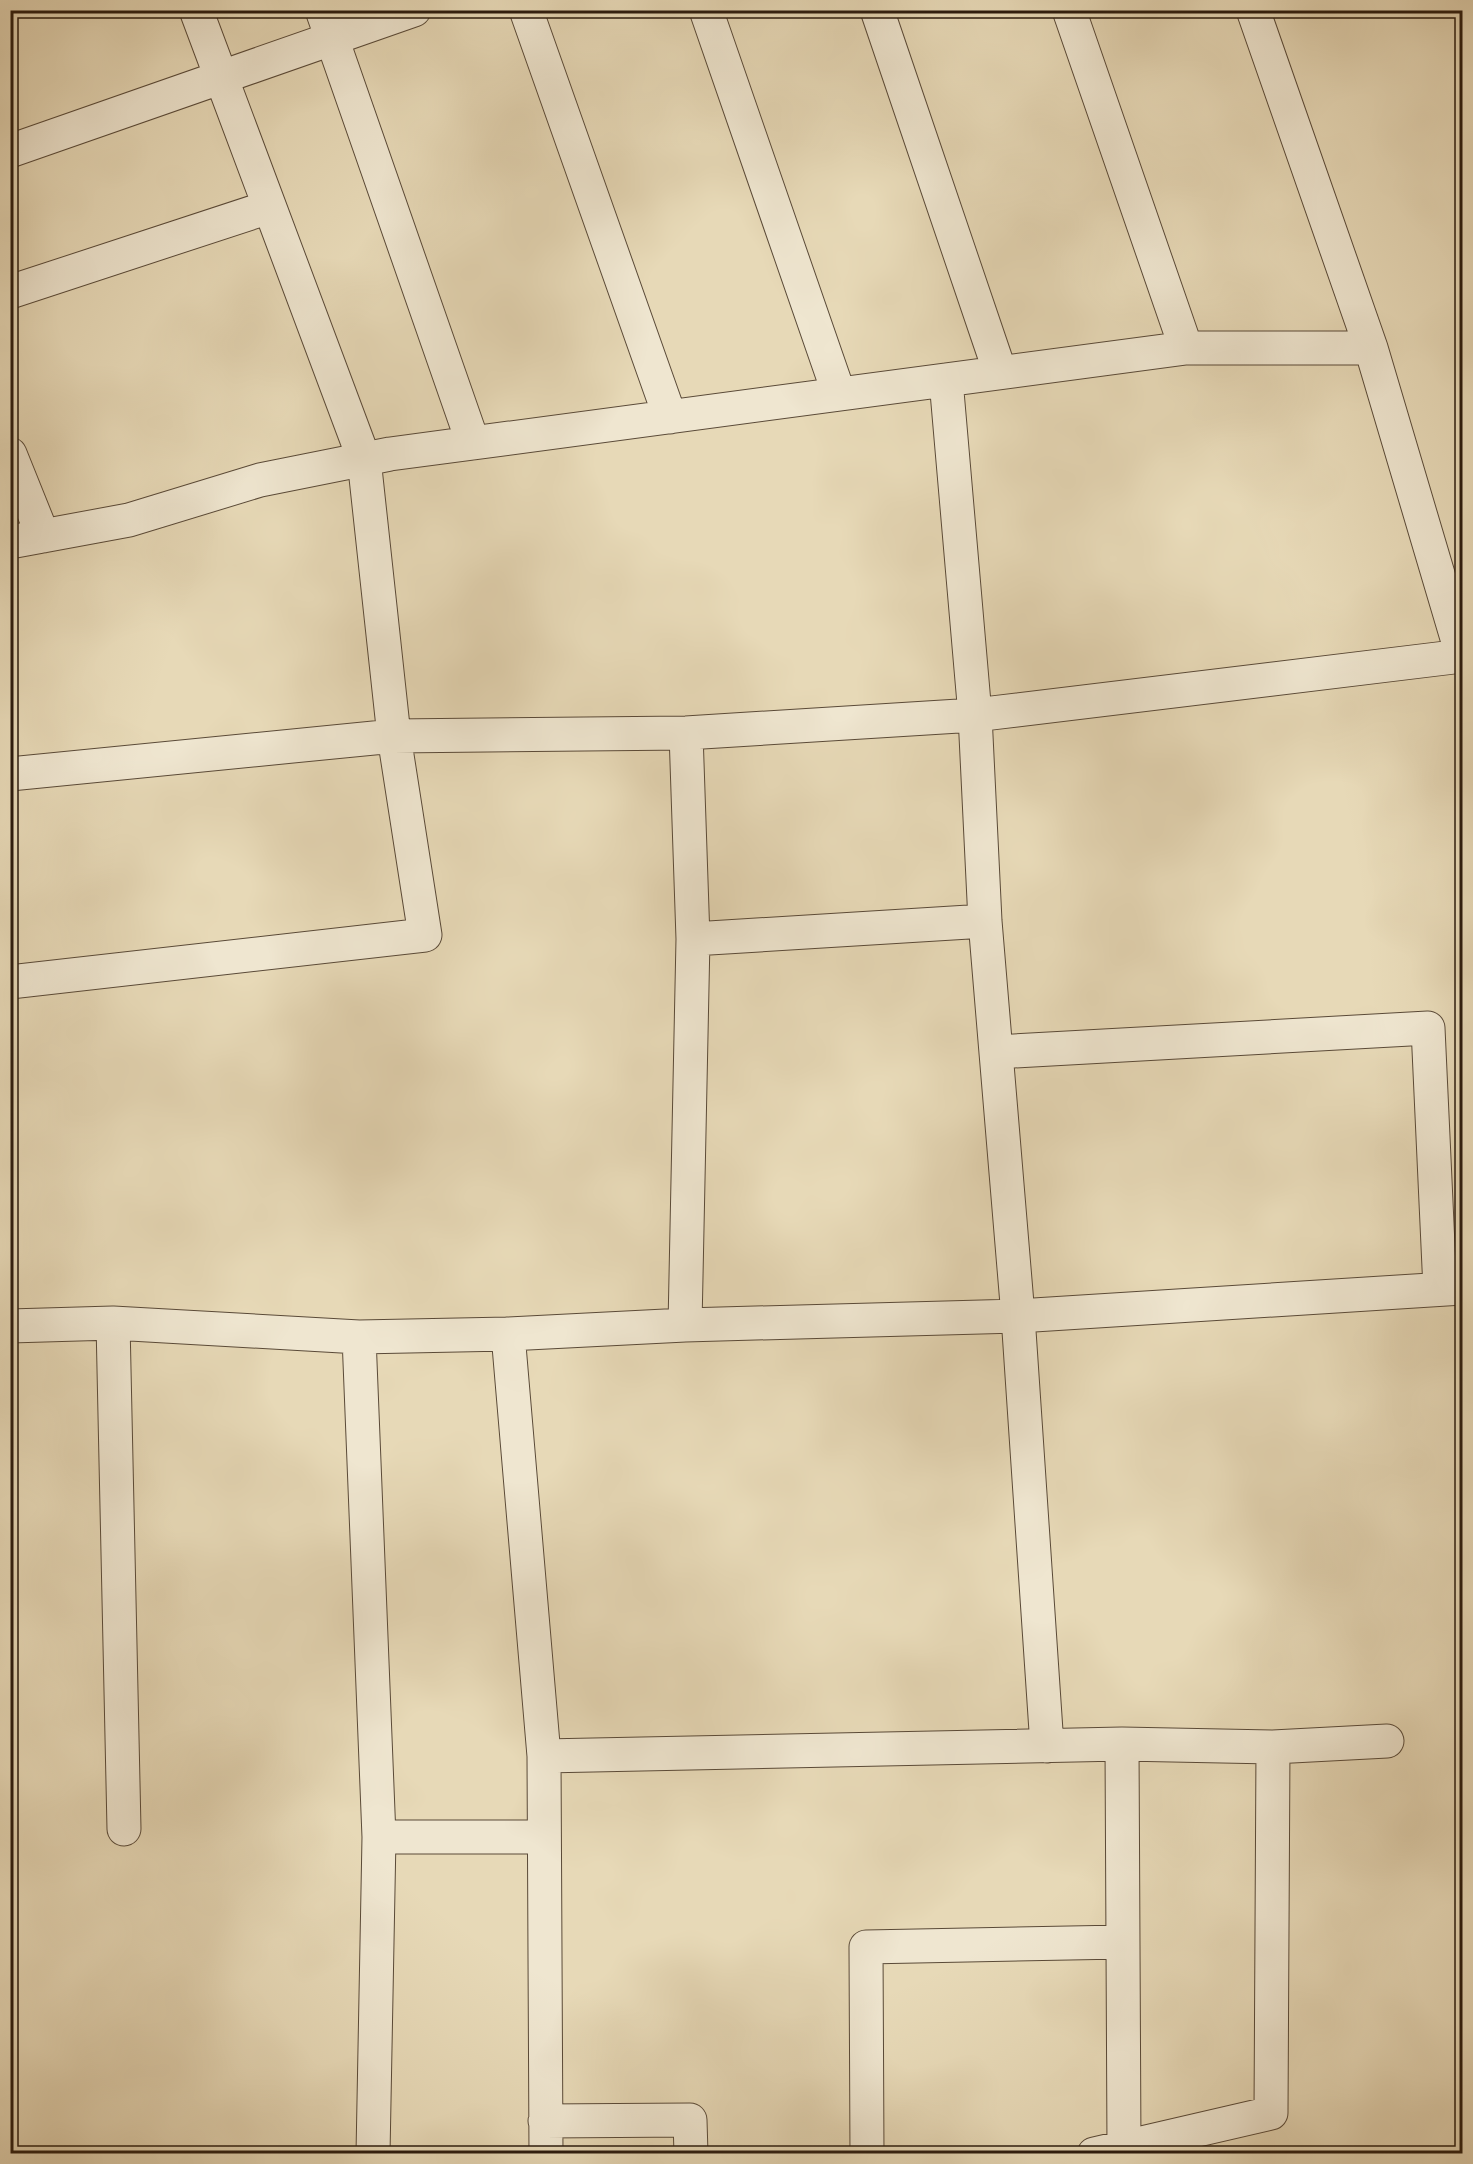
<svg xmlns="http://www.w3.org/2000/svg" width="1473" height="2164" viewBox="0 0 1473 2164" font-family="'Libre Caslon Text',serif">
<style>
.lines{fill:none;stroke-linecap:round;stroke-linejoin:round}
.minor-casing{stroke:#5a4a38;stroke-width:35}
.minor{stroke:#efe6d0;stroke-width:33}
</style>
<rect width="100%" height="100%" fill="#e7d9b7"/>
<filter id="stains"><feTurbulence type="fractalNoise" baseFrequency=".00333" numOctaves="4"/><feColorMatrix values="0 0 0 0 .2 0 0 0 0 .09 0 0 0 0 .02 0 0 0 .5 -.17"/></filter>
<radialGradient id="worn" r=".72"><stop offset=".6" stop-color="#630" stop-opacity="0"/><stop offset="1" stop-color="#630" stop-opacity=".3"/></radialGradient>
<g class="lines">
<g class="minor-casing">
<path id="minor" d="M322,10L473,443
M526,10L670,417
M706,10L839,394
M877,10L1000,372
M1069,10L1186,348
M1253,10L1371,348L1462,655
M10,151L414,10
M10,292L269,207
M946,380L975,715L985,921L1018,1316L1047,1746
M10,454L43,536
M10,542L129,520L260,480L390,454L1186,348H1371
M10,774L394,736L686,733L975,715L1462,656
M693,939L985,921
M10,982L425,935L394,736L364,459L196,10
M996,1052L1428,1028L1440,1289
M113,1323L124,1829
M685,1325L693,939L686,733
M10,1326L113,1323L359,1337L508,1334L685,1325L1018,1316L1462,1288
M508,1334L544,1756L546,2154
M359,1337L379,1837L373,2154
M1122,1744L1124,2147
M544,1756L1122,1744L1273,1747L1387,1741
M379,1837H544
M545,2121L690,2120L691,2154
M867,2154L866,1947L1123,1942
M1094,2154L1271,2113L1273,1747"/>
</g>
<use href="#minor" class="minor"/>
</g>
<rect width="1473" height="2164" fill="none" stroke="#e7d9b7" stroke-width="36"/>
<rect x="12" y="12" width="1449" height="2140" fill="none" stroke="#2b1b0e" stroke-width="3"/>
<rect x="18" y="18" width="1437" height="2128" fill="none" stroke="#2b1b0e" stroke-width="1.5"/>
<rect width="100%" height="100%" filter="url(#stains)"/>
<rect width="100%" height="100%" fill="url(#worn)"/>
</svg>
